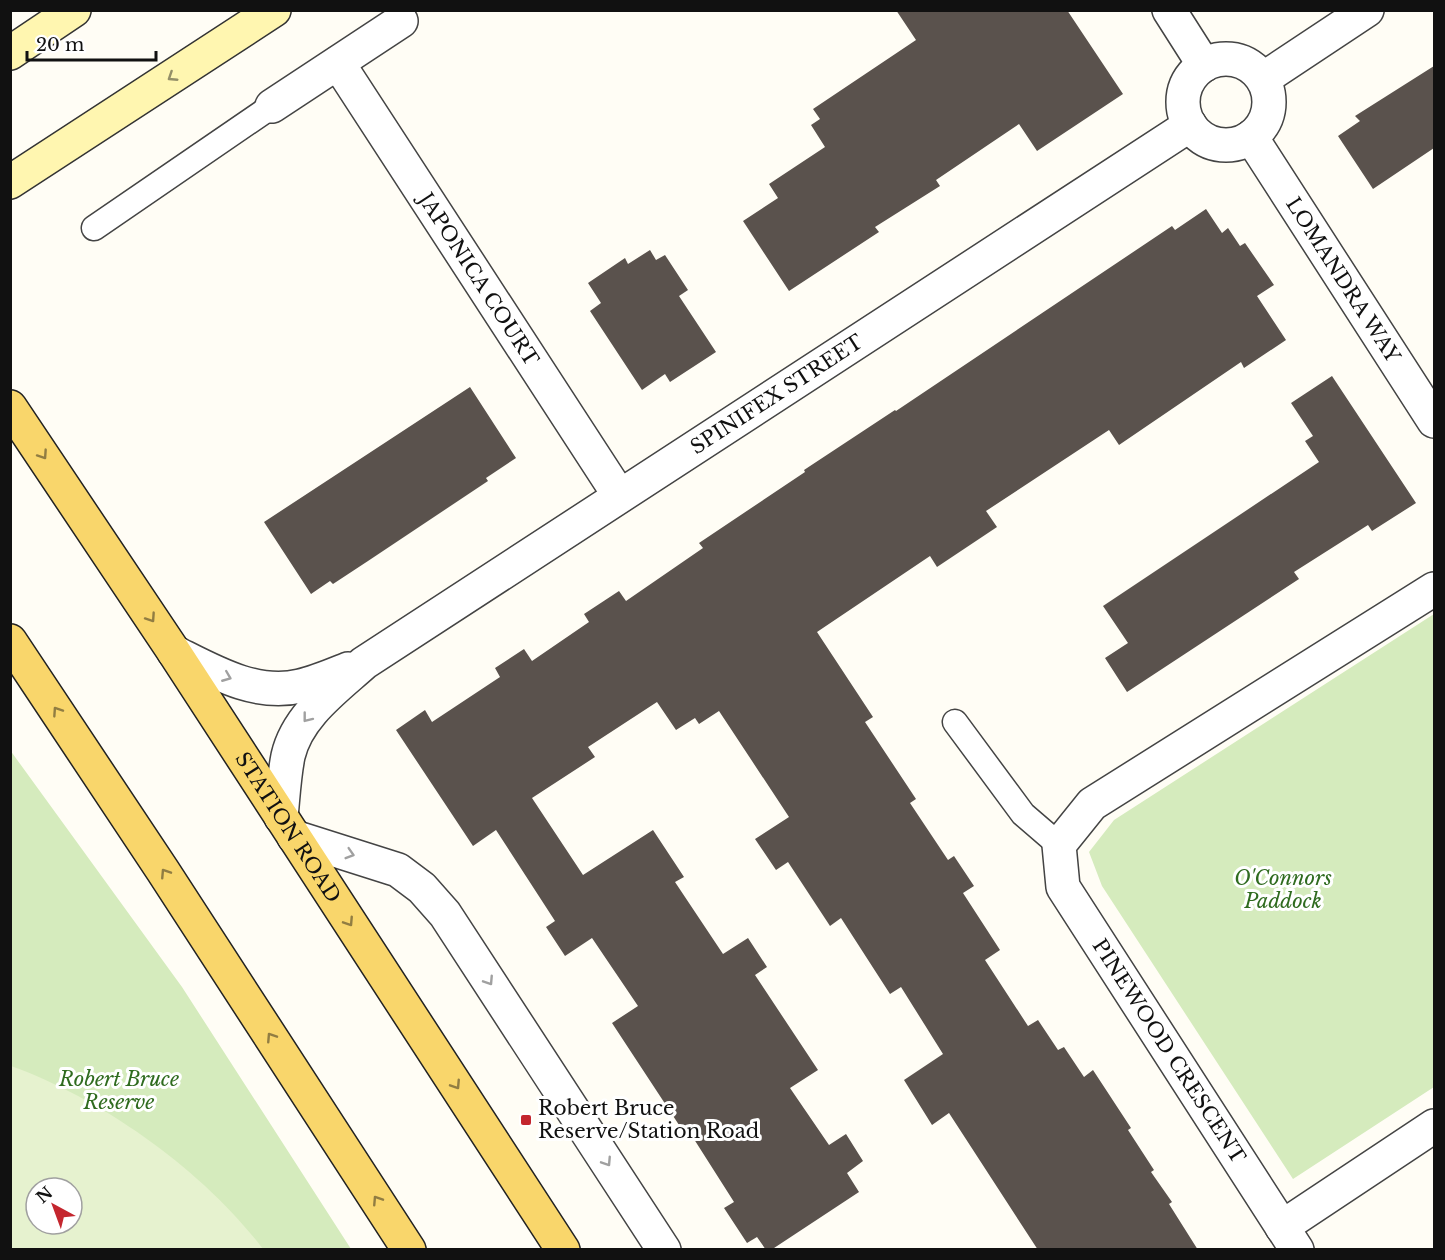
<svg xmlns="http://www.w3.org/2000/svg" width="1445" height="1260" viewBox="0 0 1445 1260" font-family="'Libre Baskerville',serif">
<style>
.green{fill:#d5ebbd;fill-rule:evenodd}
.pitch{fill:#e6f2cf;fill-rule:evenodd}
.building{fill:#5a524d}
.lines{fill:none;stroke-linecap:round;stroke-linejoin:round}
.lane-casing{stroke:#444;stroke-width:27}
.street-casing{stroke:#444;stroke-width:36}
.secondary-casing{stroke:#333;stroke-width:36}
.primary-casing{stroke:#222;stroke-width:36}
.lane{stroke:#fff;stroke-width:24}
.street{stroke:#fff;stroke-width:33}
.secondary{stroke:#fff6b0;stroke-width:33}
.primary{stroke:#f9d66b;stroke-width:33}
.oneway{stroke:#948f68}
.oneway2{stroke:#917d42}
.oneway3{stroke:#a0a0a0}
.poi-dot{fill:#c4262e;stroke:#fff;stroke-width:2}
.labels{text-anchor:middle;stroke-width:6;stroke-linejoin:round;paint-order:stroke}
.street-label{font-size:20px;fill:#111;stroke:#fff}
.park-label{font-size:20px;font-style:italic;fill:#2f6b1f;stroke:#fff}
.poi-label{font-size:20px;fill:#111;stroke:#fff;text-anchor:start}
</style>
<rect width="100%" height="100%" fill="#fffdf5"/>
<path class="green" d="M1434,614V1087L1293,1179L1102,886L1089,852L1114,820Z
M10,750L182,987L351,1249H11ZM36,1188H72V1224H36Z"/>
<path class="pitch" d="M11,1066C103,1099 204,1171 263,1249H11ZM36,1188H72V1224H36Z"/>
<path class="building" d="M896,10H1067L1123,94L1037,151L1019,124L936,180L940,186L875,227L879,232L789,291L743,221L778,198L769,184L825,147L811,125L820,119L813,109L916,40Z
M1434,66V148L1373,189L1338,136L1360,121L1355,116Z
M1206,209L1222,233L1228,228L1240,246L1245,243L1274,285L1257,296L1286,340L1244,368L1241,362L1119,445L1109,430L986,511L997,527L937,567L930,556L817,632L873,717L865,722L916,799L910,803L948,860L954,856L974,886L963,893L1000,950L985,960L1028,1026L1038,1020L1058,1050L1064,1047L1084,1077L1093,1070L1131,1128L1128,1130L1154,1170L1151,1172L1172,1202L1169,1204L1198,1250H1038L949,1113L932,1125L904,1080L943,1054L901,987L890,994L841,918L830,926L788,862L776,870L755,839L789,817L719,711L699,724L695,718L676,730L657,702L588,747L595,757L532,798L583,875L653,830L684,877L675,882L723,954L748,938L767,967L755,975L818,1070L790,1088L829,1145L846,1134L863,1161L847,1173L859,1192L771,1250H766L757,1237L747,1243L724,1208L734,1202L685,1125L681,1128L612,1023L638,1006L592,938L565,956L546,927L555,921L496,830L473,846L396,730L425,710L432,722L500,677L495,668L524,649L532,661L589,622L584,614L619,591L626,601L703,548L699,543L805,472L804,470L895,410L896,411L1172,226L1175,230Z
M650,250L656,260L665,255L688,290L679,296L716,352L670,382L665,374L642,390L590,311L601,303L588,283L625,258L628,264Z
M1332,376L1416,503L1372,531L1368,525L1294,572L1299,579L1127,692L1105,658L1128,643L1103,606L1319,462L1305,441L1313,436L1291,403Z
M470,387L516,458L486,478L488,481L368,561L333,584L330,581L311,594L264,522Z"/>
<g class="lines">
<g class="lane-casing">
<path id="lane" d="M94,228L272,106
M955,722L1023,814L1059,845"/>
</g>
<g class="street-casing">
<g id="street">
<path d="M1169,10L1204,65"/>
<circle cx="1226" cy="102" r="43"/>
<path id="s1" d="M338,63L619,495"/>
<path d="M1263,79L1367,10"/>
<path d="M272,106L401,21"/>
<path id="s2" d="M1251,137L1434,421"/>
<path d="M174,652C212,671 256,697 300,686C317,682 333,675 348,669"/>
<path id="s3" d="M281,817C283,797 284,776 288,756C297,716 335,689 364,663L1190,125"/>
<path d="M294,837L398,870L422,888L445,914L664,1250"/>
<path d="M1282,1227L1434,1126"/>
<path d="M1297,1250L1063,887L1059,845L1092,804L1434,589"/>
</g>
</g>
<g class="secondary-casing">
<path id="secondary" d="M10,53L74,10
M10,182L274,10"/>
</g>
<g class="primary-casing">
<g id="primary">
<path id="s4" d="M10,407L174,652L563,1250"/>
<path d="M10,641L163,871L409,1250"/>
</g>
</g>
<use href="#lane" class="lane"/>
<use href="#street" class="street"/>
<use href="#secondary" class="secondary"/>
<use href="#primary" class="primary"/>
</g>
<defs><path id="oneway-chevron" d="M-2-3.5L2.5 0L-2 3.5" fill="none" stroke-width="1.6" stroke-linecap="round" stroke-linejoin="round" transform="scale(1.5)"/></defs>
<use class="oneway" href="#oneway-chevron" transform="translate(172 77) rotate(147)"/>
<g class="oneway2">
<use href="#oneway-chevron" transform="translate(43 455) rotate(56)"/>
<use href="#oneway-chevron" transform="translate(151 618) rotate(56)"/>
<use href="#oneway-chevron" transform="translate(57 711) rotate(-124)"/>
<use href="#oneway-chevron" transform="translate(165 873) rotate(-123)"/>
<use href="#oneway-chevron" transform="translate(349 922) rotate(57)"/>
<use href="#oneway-chevron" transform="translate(271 1037) rotate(-123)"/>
<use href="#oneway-chevron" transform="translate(456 1085) rotate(57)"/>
<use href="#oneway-chevron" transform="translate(377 1200) rotate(-123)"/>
</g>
<g class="oneway3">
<use href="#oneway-chevron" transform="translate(227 677) rotate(22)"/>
<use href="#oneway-chevron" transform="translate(307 718) rotate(128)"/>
<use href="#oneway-chevron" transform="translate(350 854) rotate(17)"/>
<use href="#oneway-chevron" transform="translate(489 981) rotate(57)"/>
<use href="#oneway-chevron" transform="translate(607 1162) rotate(57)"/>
</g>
<rect class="poi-dot" x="520" y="1114" width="12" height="12" rx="3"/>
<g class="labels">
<g class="street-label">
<text dy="7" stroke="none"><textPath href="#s1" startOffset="258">JAPONICA COURT</textPath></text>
<text dy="7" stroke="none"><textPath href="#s2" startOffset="170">LOMANDRA WAY</textPath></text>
<text dy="7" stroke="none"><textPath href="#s3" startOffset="676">SPINIFEX STREET</textPath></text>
<text dy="7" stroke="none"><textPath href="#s4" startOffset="504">STATION ROAD</textPath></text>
<text transform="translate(1169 1051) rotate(57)" y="7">PINEWOOD CRESCENT</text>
</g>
<g class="park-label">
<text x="1283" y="885">O'Connors<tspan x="1283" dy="23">Paddock</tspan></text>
<text x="119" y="1086">Robert Bruce<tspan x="119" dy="23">Reserve</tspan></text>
</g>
<g class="poi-label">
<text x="538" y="1115">Robert Bruce<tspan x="538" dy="23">Reserve/Station Road</tspan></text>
</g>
</g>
<rect width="1445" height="1260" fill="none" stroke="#111111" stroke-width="24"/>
<g transform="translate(54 1206) rotate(319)"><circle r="28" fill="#ffffff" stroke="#a0a0a0" stroke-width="1.5"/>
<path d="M0-4.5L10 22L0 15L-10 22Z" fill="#c4262e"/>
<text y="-9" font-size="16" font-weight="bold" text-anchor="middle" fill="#111111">N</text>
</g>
<path d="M27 51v9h129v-9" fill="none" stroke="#111111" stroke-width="3"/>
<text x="36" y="51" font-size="18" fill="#111111" stroke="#ffffff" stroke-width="4.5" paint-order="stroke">20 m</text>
</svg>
